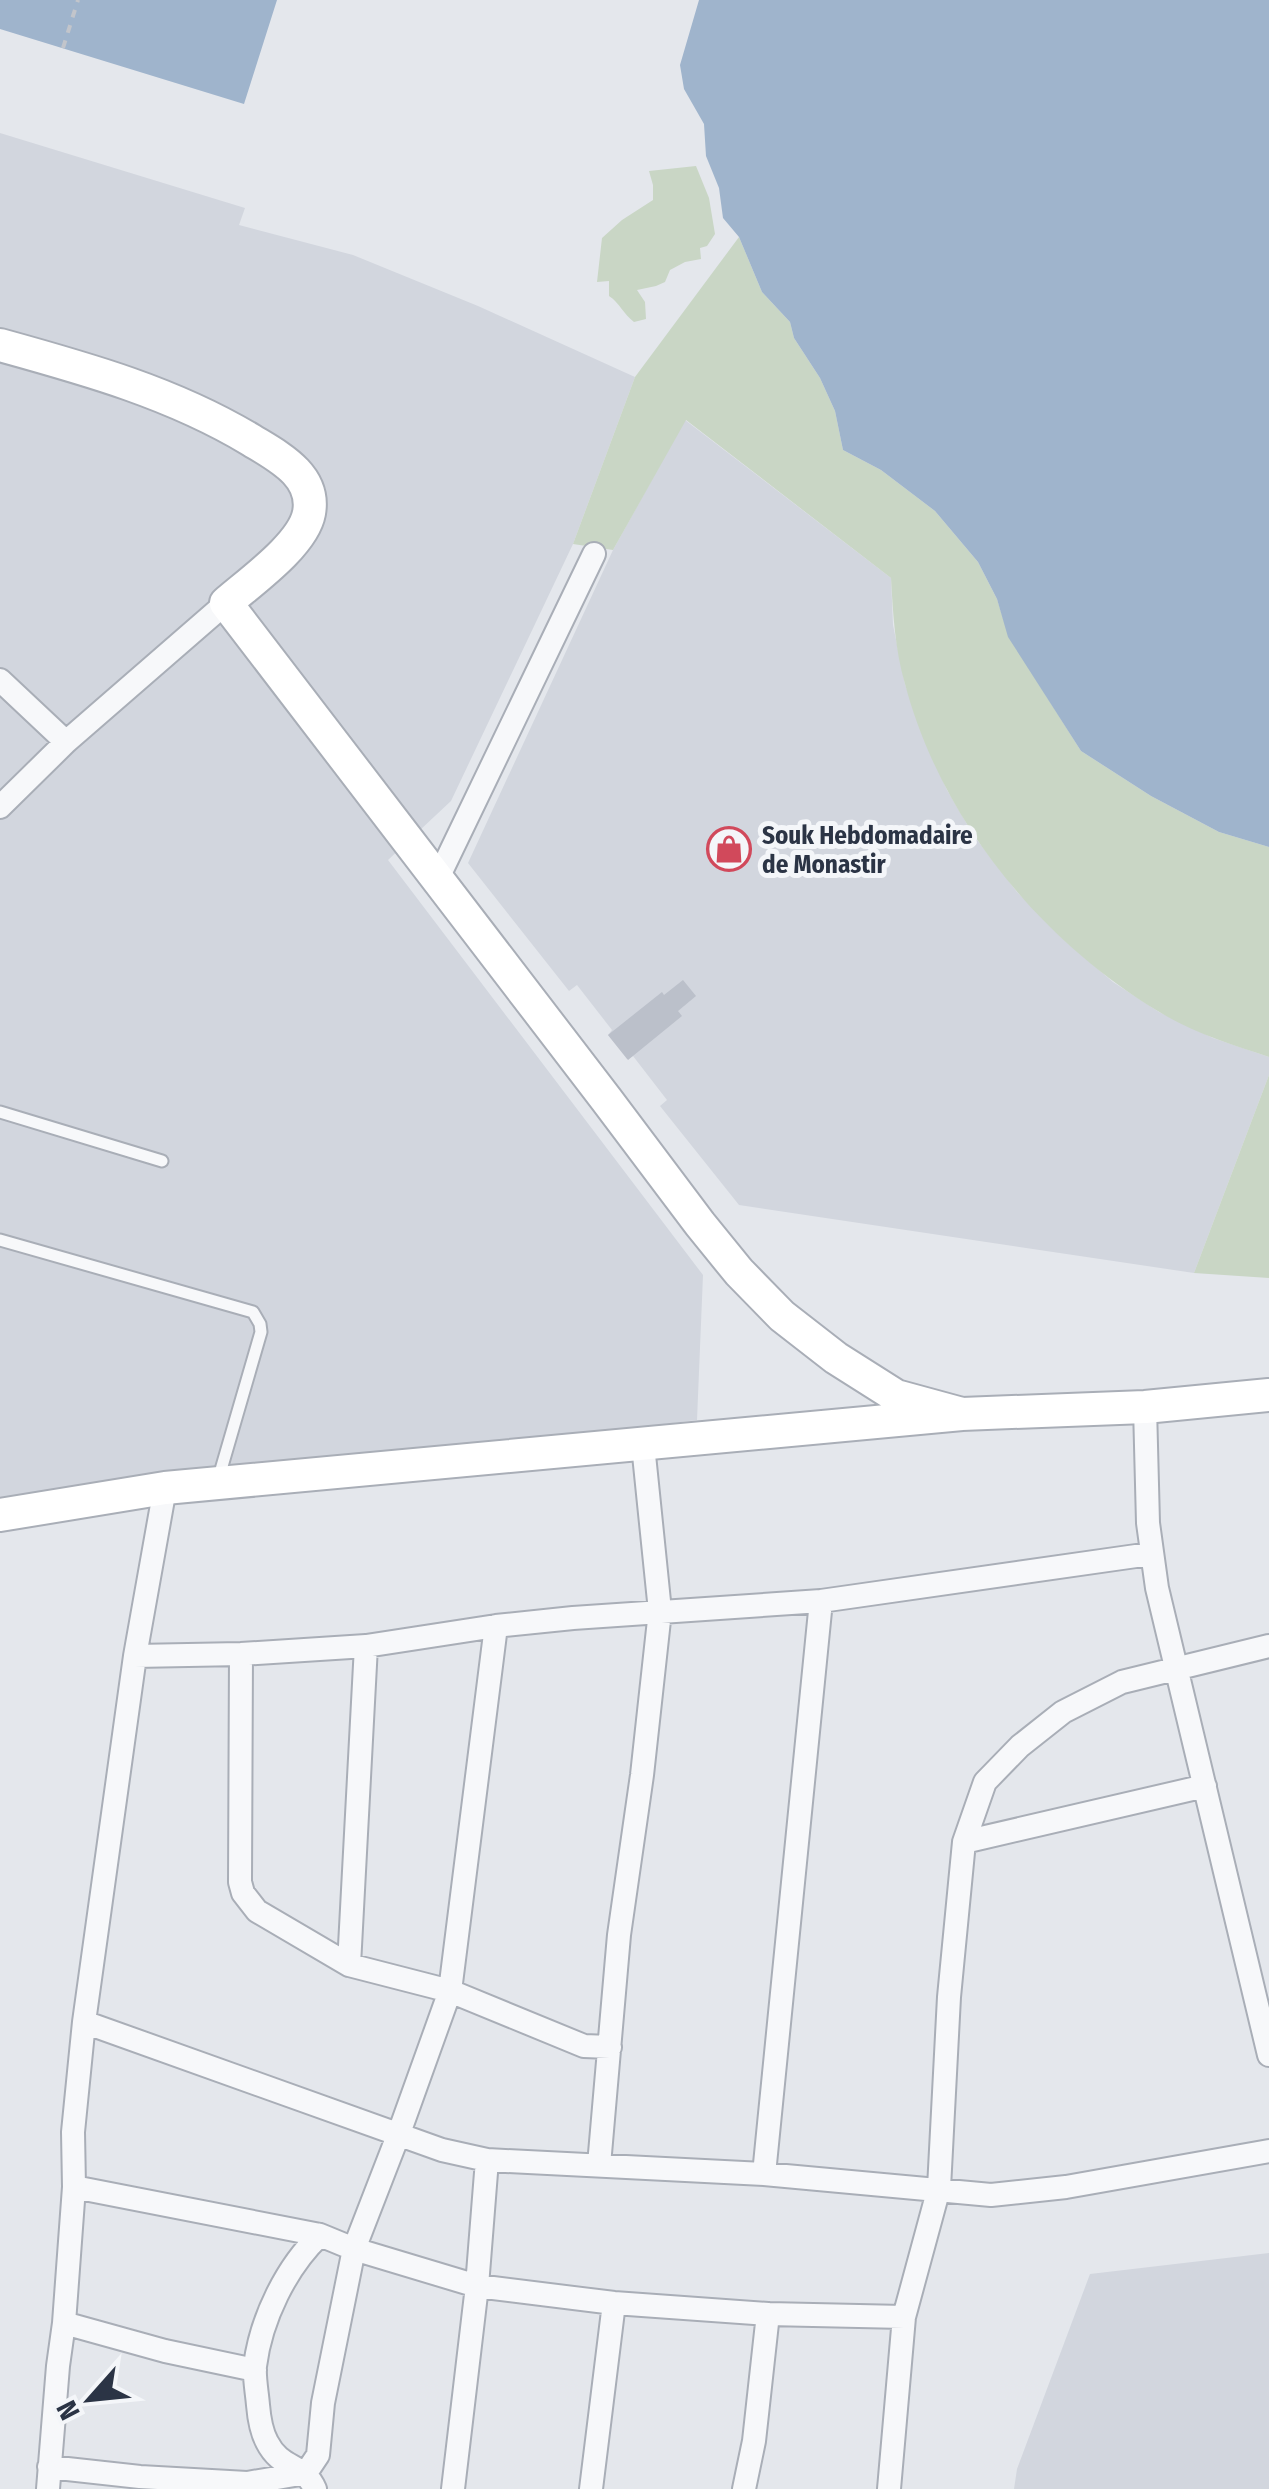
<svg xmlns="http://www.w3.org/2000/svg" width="1269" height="2489" viewBox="0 0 1269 2489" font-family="'Fira Sans Condensed',sans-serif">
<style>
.built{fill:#d2d6de}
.green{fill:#c9d6c5}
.water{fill:#9fb4cc}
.building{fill:#bbc0ca}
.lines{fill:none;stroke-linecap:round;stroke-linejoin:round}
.lane-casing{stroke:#a9aeb7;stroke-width:15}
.street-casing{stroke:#a9aeb7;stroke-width:26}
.secondary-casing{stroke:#a9aeb7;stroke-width:36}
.path{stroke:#c2c5cb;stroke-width:4;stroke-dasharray:8 8;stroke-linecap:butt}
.lane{stroke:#f7f8fa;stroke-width:11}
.street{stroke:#f7f8fa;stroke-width:22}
.secondary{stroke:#fff;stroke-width:32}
.labels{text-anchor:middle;stroke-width:10;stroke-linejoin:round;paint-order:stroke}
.poi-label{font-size:25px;font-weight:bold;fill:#2b3445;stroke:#f4f6f9;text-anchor:start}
</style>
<rect width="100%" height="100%" fill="#e4e7ec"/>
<path class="built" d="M0,133L245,208L239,225L353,255L478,306L635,377L573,544L451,801L388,860L703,1275L697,1420L131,1490L0,1513Z
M685,420L891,578L893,625L905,684L924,738L947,790L974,836L1017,892L1065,941L1113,982L1159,1012L1213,1038L1269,1057V1075L1194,1273L739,1205L660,1106L667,1100L633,1056L627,1059L608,1035L612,1030L577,985L569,991L468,863L613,550Z
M1269,2253V2489H1014L1017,2469L1090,2274Z"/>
<path class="green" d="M696,166L709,198L715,234L707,246L700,248L701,259L685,262L670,270L665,282L656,286L637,290L645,302L646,319L634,322C623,314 620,303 609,296V281L597,282L602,238L622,220L653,200V185L649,171Z
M739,237L762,292L790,322L794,338L820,378L835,411L843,450L881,470L935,511L978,562L997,599L1009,637L1081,751L1151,796L1219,832L1269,847V1057C1230,1044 1191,1032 1156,1010C1038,938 941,819 905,684C895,650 893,614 891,578L686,420L613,550L573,544L635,377Z
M1269,1075V1278L1194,1273Z"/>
<path class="water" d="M0,0H277L244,104L0,29Z
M699,0H1269V847L1219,832L1151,796L1081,751L1008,637L997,599L978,562L935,511L881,470L843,450L835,411L820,378L794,338L790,322L762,292L739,237L723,218L719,188L706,156L704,124L684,89L680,65Z"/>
<path class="building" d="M683,980L696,996L678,1011L682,1016L628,1060L608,1035L662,992L664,995Z"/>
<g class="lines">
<g class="lane-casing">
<path id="lane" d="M0,1112L162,1161
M0,1240L253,1312L260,1324L261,1332L218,1480"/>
</g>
<g class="street-casing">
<path id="street" d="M0,680L66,742
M0,807L66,742L226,603
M437,880L594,554
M1145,1407L1148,1523L1157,1588L1269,2055
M165,1488L135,1656L84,2022L442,2150L487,2160L764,2174L991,2195L1066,2187L1269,2151
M241,1654L240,1882L243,1893L257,1911L349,1965L450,1991L584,2046L610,2047
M135,1656L241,1654L366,1646L496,1626L573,1618L821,1601L1150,1554
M964,1842L1205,1786
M349,1965L366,1646
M599,2165L619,1935L642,1775L660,1611L643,1445
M764,2174L821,1601
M74,2187L320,2235
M64,2323L165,2351L255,2370
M49,2467L140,2477L247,2483L306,2473L318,2455L323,2403L354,2249L399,2133L450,1991L496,1626
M48,2489L58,2366L64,2323L74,2187L73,2132L84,2022
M315,2489C304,2463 281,2470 267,2442C261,2431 259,2417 258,2405C257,2392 254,2378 255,2366C261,2319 286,2267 320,2235L354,2249L477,2286L614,2303L768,2314L904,2317
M453,2489L477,2286L487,2160
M591,2489L614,2303
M744,2489L754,2441L768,2314
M889,2489L904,2317L939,2188L949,1997L964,1842L985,1782L1020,1746L1063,1712L1122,1682L1269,1646"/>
</g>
<g class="secondary-casing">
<path id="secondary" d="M0,345C87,369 173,393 251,440C277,456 316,475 309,513C303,545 250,582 226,603L606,1099L700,1224L739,1272L782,1316L836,1358L896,1396L962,1414
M0,1515L165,1488L962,1414L1145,1407L1269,1395"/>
</g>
<path class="path" d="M63,48L78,0"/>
<use href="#lane" class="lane"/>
<use href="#street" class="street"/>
<use href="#secondary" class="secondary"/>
</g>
<defs>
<g id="shop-ring" transform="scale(2.25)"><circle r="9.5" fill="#f4f6f9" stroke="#d1495b" stroke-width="1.5"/><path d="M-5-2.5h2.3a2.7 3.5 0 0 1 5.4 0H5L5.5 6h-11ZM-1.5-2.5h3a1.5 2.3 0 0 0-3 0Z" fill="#d1495b"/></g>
</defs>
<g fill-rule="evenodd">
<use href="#shop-ring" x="729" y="849"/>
</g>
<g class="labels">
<g class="poi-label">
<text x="762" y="844">Souk Hebdomadaire<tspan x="762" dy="29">de Monastir</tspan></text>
</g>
</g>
<g transform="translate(90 2399) rotate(243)" stroke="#f4f6f9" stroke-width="8" paint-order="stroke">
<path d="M0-8L18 38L0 25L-18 38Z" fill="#2b3445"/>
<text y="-15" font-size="28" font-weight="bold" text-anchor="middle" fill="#2b3445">N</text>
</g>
</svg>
